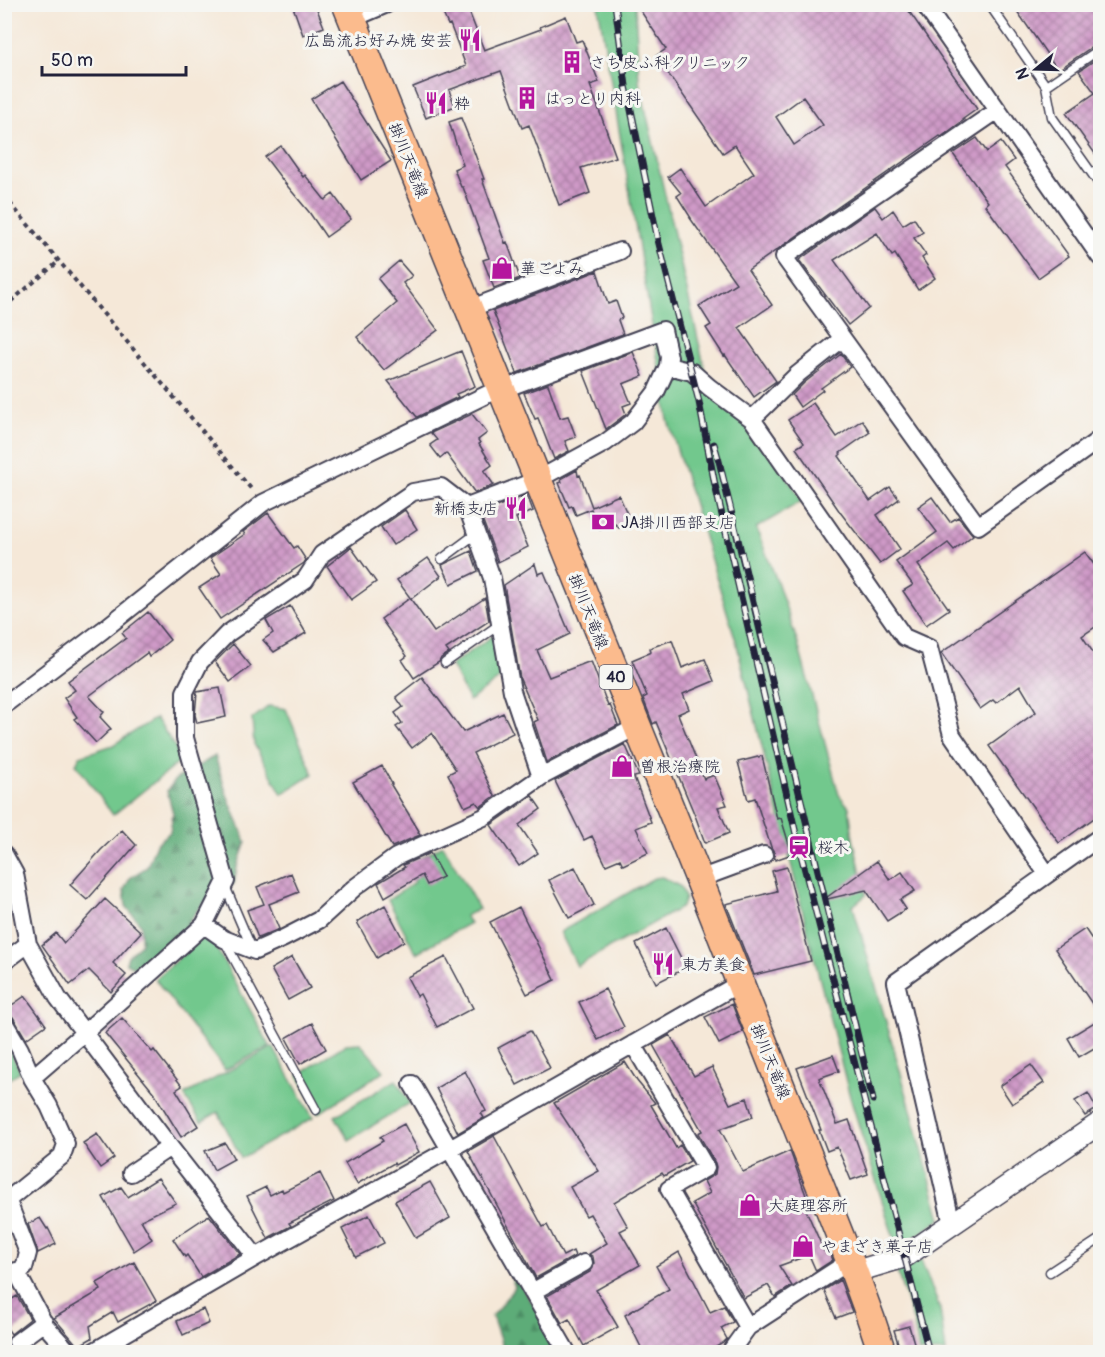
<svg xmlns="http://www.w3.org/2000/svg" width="1105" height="1357" viewBox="0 0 1105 1357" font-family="Pangolin,'Klee One',sans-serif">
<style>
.green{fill:#72c88d;stroke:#4a7564;stroke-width:1.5}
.forest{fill:url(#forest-firs);stroke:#40675a;stroke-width:1.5}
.building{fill:url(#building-cross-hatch);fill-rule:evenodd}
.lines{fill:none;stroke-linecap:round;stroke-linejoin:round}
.service-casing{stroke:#424053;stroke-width:11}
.minor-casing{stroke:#424053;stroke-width:20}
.tertiary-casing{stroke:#424053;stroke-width:24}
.primary-casing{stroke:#424053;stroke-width:30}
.path{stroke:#424053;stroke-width:4;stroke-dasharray:4.5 4.5;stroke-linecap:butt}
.service{stroke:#fff;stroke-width:8}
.minor{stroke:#fff;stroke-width:16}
.tertiary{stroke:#fff;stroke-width:21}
.primary{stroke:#fbbb8d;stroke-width:27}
.rail-casing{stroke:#22223b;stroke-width:7}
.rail{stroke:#f6f6f2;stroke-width:4.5;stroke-dasharray:14;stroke-linecap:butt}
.labels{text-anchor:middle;stroke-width:6;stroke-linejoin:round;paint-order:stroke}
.shield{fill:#f6f6f2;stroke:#626272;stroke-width:1.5}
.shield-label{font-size:15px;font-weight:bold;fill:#22223b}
.poi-label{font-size:16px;fill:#22223b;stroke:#f6f6f2;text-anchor:start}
.street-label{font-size:16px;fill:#22223b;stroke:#f6f6f2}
</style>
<defs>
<pattern id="forest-firs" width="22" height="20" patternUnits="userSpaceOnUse" patternTransform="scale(1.5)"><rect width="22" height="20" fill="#5dac78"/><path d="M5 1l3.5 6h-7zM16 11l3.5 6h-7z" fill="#4c8c64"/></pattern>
<pattern id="building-cross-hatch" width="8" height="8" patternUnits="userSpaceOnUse" patternTransform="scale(1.5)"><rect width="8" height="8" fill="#cf9ac7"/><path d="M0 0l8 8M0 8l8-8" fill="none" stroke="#a87da3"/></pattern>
</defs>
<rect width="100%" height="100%" fill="#f6f6f2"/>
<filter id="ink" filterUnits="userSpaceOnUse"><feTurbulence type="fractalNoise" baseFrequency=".0167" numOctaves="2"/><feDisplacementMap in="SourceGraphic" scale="12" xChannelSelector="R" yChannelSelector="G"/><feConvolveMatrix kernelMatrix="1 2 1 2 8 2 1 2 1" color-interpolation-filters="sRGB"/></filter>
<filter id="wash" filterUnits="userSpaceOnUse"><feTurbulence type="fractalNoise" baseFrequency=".008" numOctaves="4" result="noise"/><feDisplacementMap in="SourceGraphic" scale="24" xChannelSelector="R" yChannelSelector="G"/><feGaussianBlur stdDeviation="1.35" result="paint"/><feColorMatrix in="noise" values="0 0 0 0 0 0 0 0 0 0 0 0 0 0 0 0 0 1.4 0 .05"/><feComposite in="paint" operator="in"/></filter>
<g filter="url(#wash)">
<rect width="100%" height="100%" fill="#f5e8d8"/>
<path class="green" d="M598,5H635L639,81L709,387L752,419L802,501L756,528L777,581L798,644L839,795L849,807L853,838L866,895L853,906L903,1081L941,1219L897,1249L850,1097L811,945L736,641L668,420Z
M494,635L503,676L469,701L451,665Z
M269,706L286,709L313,774L282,794L254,744L252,719Z
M156,718L183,759L113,815L76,764L80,756L113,745Z
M443,845L479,909L465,916L470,923L416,953L388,900L415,882L409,864Z
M662,877L681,887L685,898L682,907L577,966L560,932L654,878Z
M204,936L212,940L270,1046L225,1070L155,979Z
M4,1039L20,1071L5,1082H4Z
M360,1043L384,1071L318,1114L298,1075L346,1044Z
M273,1047L313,1118L241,1158L218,1112L201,1122L184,1095Z
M396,1080L410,1103L349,1140L335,1116Z
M921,1260L940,1309L946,1352H919L914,1323L897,1272Z"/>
<path class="forest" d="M215,756L226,792L246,842L237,867L234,884L214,893L195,913L187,927L165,946L135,968L126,963L128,956L141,944V925L126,906L124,890L130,878L147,867L156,844L170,832L173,813L167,791L176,779Z
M504,1260L565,1352H504L492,1316L515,1287Z"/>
<g id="blocks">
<path class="building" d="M292,4H315L324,27L303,35Z
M439,4H466L484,50L541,29L540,27L566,16L576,42L582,40L599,82L590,85L616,157L581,168L590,193L559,205L529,125L522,128L501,71L449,90L455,106L426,118L413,87L466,66L450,24L448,25Z
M636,4H904L977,109L963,119L964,120L941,137L940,136L748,270L772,305L739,328L776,381L754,397L725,355L724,356L706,328L711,325L699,306L736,283L690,218H691L677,196L681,193L668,177L680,168L706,207L754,173L735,145L723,153L656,56L666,49ZM803,97L823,125L794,145L776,117Z
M1012,4H1101V43L1096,44L1058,70Z
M1101,56V162L1066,113L1095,93L1079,71Z
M340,81L391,161L361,180L311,99Z
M461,118L469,138L484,179H482L505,243L507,242L520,278L494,288L483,260L489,258L463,187H461L454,169L463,165L449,122Z
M977,138L987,152L1001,142L1014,160L1005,167L1069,256L1038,278L985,205L988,202L953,154Z
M281,146L303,177L305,175L325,200L333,194L351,219L326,237L309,212L284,182L265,157Z
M875,207L883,218L893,210L903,225L914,218L923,232L914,238L926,255L922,258L935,278L918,290L895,254L892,256L877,233L834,260L869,308L848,325L799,260Z
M399,261L412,276L403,283L438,330L384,370L357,337L397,303L378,279Z
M597,271L608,304L616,301L622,318L618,320L623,334L517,373L493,311Z
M461,351L475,386L456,394L458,397L417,417L388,381Z
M633,352L643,376L623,384L631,403L623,406L626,414L606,429L583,371Z
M841,354L850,367L821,388L823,390L800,407L792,395L804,383Z
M548,384L560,418L568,416L576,437L565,441L569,451L554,459L538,418L535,419L524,393Z
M813,403L837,437L862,420L870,432L840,453L841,454L839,456L870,501L890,487L899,499L877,515L900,549L880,564L840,512L796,448L804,443L788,420Z
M472,414L487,433L478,440L480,443L479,444L492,465L484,471L494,485L475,493L446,453L440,458L430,445L437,440L431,433Z
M577,470L578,476L580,475L592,507L619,495L631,523L619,528L615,524L600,530L591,509L576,515L572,506L569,507L559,483L562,482L561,479Z
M527,495L533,511L516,518L528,547L498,562L480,513Z
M932,497L950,522L958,517L973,535L954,550L948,543L918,565L949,609L926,625L903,591L913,585L896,562L937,532L918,507Z
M405,510L417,529L393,545L381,527Z
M268,513L294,548L297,546L306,560L304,563L220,619L199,588L221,574L210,558L245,534L243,532Z
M351,547L376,582L351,600L327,566Z
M471,551L478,571L451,584L442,565Z
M1085,552L1101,574V623L1082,636L1101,664V813L1059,843L989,746L1036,712L1020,685L996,703L993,700L980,709L941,653Z
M428,558L441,576L411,599L397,580Z
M535,564L538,574L544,572L570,634L537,650L549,677L591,661L608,706L610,705L618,725L547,762L534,722L538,720L520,679L504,585Z
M410,598L434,632L485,598L489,621L446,649L449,653L441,658L439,662L414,678L402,660L407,656L381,619Z
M290,606L306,633L274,652L263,640L273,633L266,620Z
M148,612L170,640L149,657L147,653L89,696L104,712L100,717L111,729L96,743L74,719L77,717L64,698L75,690L68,681L126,638L122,633Z
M672,640L682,668L705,659L714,681L683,694L689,709L678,714L704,779L714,775L727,805L718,807L729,833L705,843L696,818L656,722L653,724L643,698L647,696L632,660L651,652L650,648Z
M233,644L251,666L230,682L215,662Z
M422,677L463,732L503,713L513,733L473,753L495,796L480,807L476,802L465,807L448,774L456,770L432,733L412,748L396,727L402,723L395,713L403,707L396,697Z
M220,688L226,717L197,723L195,715L197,692Z
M625,744L639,776L634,777L651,822L636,828L648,853L623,865L620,859L606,865L592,836L584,840L555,781Z
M762,756L777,819L781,818L792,854L775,860L774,852L771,847L755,798L748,800L738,762Z
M382,766L392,784L391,785L419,831L418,832L420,835L392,847L353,782Z
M532,796L541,809L519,825L538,853L519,866L491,825Z
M122,830L136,845L87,900L70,885L101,850Z
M430,853L443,877L427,885L422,875L385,897L378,883L405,867L403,865Z
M877,861L890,880L902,872L915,891L900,900L906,909L887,921L866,890L823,900Z
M575,867L594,905L569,918L549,880Z
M787,867L811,961L754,975L726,904L777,891L772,871Z
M291,873L299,892L269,904L279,929L258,938L247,910L264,904L257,887Z
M105,899L141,932L113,963L126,975L111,992L89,970L70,985L42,945L56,933L64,943Z
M385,905L404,941L377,958L357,922Z
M519,907L555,980L527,994L490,922Z
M666,928L686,968L656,983L636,944Z
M1085,929L1101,953V1017L1055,949Z
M292,957L310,988L288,1000L271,969Z
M446,957L473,1008L437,1027L420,994L417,996L407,977Z
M605,989L624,1027L598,1040L579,1002Z
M25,996L46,1025L26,1039L13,1017L5,1010Z
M732,1004L743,1032L719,1044L705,1017Z
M122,1018L152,1052L154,1050L182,1086L176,1090L198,1126L181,1137L154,1093L105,1033Z
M1101,1018V1044L1079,1057L1068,1038Z
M312,1023L326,1049L300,1064L286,1038Z
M530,1031L550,1068L517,1085L498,1048Z
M670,1035L694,1076L712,1067L730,1104L747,1098L753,1117L720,1129L743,1172L790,1151L808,1201L803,1203L824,1251L828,1249L833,1260L816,1271L809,1255L779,1266L792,1286L775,1297L768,1285L744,1298L692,1203L710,1193L704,1181L715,1174L716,1167L715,1163L698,1133L702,1131L653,1045Z
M833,1055L839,1071L819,1078L837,1124L849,1120L868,1174L851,1180L837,1147L827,1151L819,1130H821L797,1068Z
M625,1062L637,1081L655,1103L651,1105L676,1148L680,1145L690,1161L664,1176L662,1173L614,1202L628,1227L620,1231L640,1265L596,1290L618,1327L584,1346L569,1319L562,1323L547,1296L590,1272L593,1268L594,1263L593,1257L589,1254L607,1243L590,1214L586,1216L570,1187L599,1171L554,1103Z
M1031,1065L1044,1083L1012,1104L1000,1086Z
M465,1071L486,1111L481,1113L484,1118L458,1133L436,1088Z
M1088,1093L1097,1109L1085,1116L1075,1101Z
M404,1124L419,1152L395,1165L394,1163L357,1184L345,1163L383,1141L380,1137Z
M97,1134L114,1158L100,1168L83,1143Z
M494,1136L543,1227L547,1225L563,1256L573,1251L575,1256L536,1278L468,1151Z
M225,1143L234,1159L214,1170L205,1151Z
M320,1173L334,1201L289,1223L291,1226L268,1238L247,1196L266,1187L270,1195L282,1189L283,1192Z
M158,1178L176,1203L141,1220L152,1239L134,1251L103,1197L121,1187L128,1197Z
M430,1182L450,1218L416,1238L395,1201Z
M209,1215L240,1254L201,1277L187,1255L185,1257L173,1239Z
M369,1215L384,1243L356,1257L342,1229Z
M40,1218L47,1229L48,1228L56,1244L38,1253L28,1224Z
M679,1252L710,1312L724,1306L733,1322L721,1328L727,1339L723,1343L706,1353H644L625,1315L669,1289L656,1266Z
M134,1262L156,1301L118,1322L113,1312L90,1326L92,1338L78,1346L54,1318L101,1290L97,1283Z
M840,1280L852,1312L836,1318L824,1290Z
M17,1296L30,1319L11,1334L4,1324V1304Z
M203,1309L209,1323L183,1335L177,1321Z
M909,1326L917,1353H901L894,1330Z"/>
</g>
</g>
<g filter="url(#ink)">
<use href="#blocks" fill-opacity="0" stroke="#424053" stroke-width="1.5"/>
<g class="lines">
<g class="service-casing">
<path id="service" d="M989,4L1046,86L1052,117L1100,185
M1046,86L1100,49
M442,559L477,533
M445,663L500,624
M225,886L252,949
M225,942L316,1110
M1050,1272L1100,1239"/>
</g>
<g class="minor-casing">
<path id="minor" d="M924,4L1100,257
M352,19L387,4
M998,110L784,257L978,526L1100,439
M469,309L620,251
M752,419L798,374L842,339
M4,705L103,630L263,503L490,393L509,387L663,330L669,357L668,366L692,372L709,387L752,419L904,637L929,648L952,735L1047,874
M541,777L512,691L492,578L467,507L537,480L605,443L633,422L656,392L668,366
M4,854L15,874L28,944L58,998L170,1147L256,1257
M699,879L764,855
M204,925L224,939L255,951L284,938L319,920L354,888L396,857L484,817L541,777L636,727
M4,962L28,944
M4,1022L20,1049L32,1078L49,1106L66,1144L62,1156L10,1198L9,1204L28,1253L24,1268L4,1277
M633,1044L706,1168L669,1189L748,1327
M32,1078L84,1033L204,925L226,881L185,738V692L200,662L227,634L305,580L322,554L413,492L441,487L467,507
M412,1084L567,1352
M131,1173L170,1147
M952,1224L896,982L1100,837
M16,1271L45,1325L69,1352
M532,1292L584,1263
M17,1342L44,1322
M93,1352L256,1257L450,1149L740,983
M730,1352L748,1327L850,1261"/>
</g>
<g class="tertiary-casing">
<path id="tertiary" d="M854,1272L904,1257L1100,1123"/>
</g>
<g class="primary-casing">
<path id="primary" d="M346,4L699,879L850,1261L871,1319L882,1352"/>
</g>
<path class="path" d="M4,196L253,491
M4,307L58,262
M791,850L816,843"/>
<use href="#service" class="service"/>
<use href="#minor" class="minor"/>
<use href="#tertiary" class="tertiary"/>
<use href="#primary" class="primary"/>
<g class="rail-casing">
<path id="rail" d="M615,4L626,86L658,240L699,402L715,485L799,847L929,1352
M714,444L719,461C772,674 821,887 873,1100"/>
</g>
<use href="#rail" class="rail"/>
</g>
</g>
<defs>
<g id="restaurant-bare" transform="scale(1.8)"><path d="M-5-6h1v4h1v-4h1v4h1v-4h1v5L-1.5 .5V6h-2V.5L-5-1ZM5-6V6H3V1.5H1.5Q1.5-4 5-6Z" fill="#b5179e" stroke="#f6f6f2" stroke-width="2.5" paint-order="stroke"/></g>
<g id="building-bare" transform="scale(1.8)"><path d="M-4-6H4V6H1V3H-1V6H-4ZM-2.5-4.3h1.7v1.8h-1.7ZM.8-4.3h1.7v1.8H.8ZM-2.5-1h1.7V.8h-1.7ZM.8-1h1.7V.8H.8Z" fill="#b5179e" stroke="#f6f6f2" stroke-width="2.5" paint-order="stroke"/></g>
<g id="shop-bare" transform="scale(1.8)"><path d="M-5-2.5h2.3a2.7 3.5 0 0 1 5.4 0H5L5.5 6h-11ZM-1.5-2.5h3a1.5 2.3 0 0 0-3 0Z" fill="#b5179e" stroke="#f6f6f2" stroke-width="2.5" paint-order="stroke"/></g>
<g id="bank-bare" transform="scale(1.8)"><path d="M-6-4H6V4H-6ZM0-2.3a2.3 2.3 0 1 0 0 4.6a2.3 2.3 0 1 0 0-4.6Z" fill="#b5179e" stroke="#f6f6f2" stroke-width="2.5" paint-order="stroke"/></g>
<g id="station-bare" transform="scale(1.8)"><path d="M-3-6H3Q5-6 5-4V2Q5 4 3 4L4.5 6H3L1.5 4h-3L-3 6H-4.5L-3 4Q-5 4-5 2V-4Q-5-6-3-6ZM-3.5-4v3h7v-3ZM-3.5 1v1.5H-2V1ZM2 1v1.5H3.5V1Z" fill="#b5179e" stroke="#f6f6f2" stroke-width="2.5" paint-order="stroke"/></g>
</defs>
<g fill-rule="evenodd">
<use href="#restaurant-bare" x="470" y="40"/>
<use href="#building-bare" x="572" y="62"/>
<use href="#building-bare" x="527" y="98"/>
<use href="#restaurant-bare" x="436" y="103"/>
<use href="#shop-bare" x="502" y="268"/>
<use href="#restaurant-bare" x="516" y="508"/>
<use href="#bank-bare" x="603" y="522"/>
<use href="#shop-bare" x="622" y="766"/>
<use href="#station-bare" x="799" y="847"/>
<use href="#restaurant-bare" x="663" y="964"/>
<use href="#shop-bare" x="750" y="1205"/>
<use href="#shop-bare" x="803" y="1246"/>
</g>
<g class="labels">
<rect class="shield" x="599.5" y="665" width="33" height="24" rx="4.5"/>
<g class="shield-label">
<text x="616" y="682">40</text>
</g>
<g class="poi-label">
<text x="452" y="46" text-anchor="end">広島流お好み焼 安芸</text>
<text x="590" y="68">さち皮ふ科クリニック</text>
<text x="545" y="104">はっとり内科</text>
<text x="454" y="109">粋</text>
<text x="520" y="274">華ごよみ</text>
<text x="498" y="514" text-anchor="end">新橋支店</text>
<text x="621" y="528">JA掛川西部支店</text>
<text x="640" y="772">曽根治療院</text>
<text x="817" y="853">桜木</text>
<text x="681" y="970">東方美食</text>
<text x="768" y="1211">大庭理容所</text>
<text x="821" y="1252">やまざき菓子店</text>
</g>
<g class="street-label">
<text transform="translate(409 160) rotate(68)" y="6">掛川天竜線</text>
<text transform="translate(589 611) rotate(68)" y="6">掛川天竜線</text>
<text transform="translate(771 1061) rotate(68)" y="6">掛川天竜線</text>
</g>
</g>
<rect width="1105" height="1357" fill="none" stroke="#f6f6f2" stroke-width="24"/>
<g transform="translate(1036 69) rotate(251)" stroke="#f6f6f2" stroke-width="4.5" paint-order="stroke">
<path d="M0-4.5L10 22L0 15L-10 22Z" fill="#22223b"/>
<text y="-9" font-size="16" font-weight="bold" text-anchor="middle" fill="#22223b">N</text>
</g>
<path d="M42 66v9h144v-9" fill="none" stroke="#22223b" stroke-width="3"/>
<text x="51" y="66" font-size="18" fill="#22223b" stroke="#f6f6f2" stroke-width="4.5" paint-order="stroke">50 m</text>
</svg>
